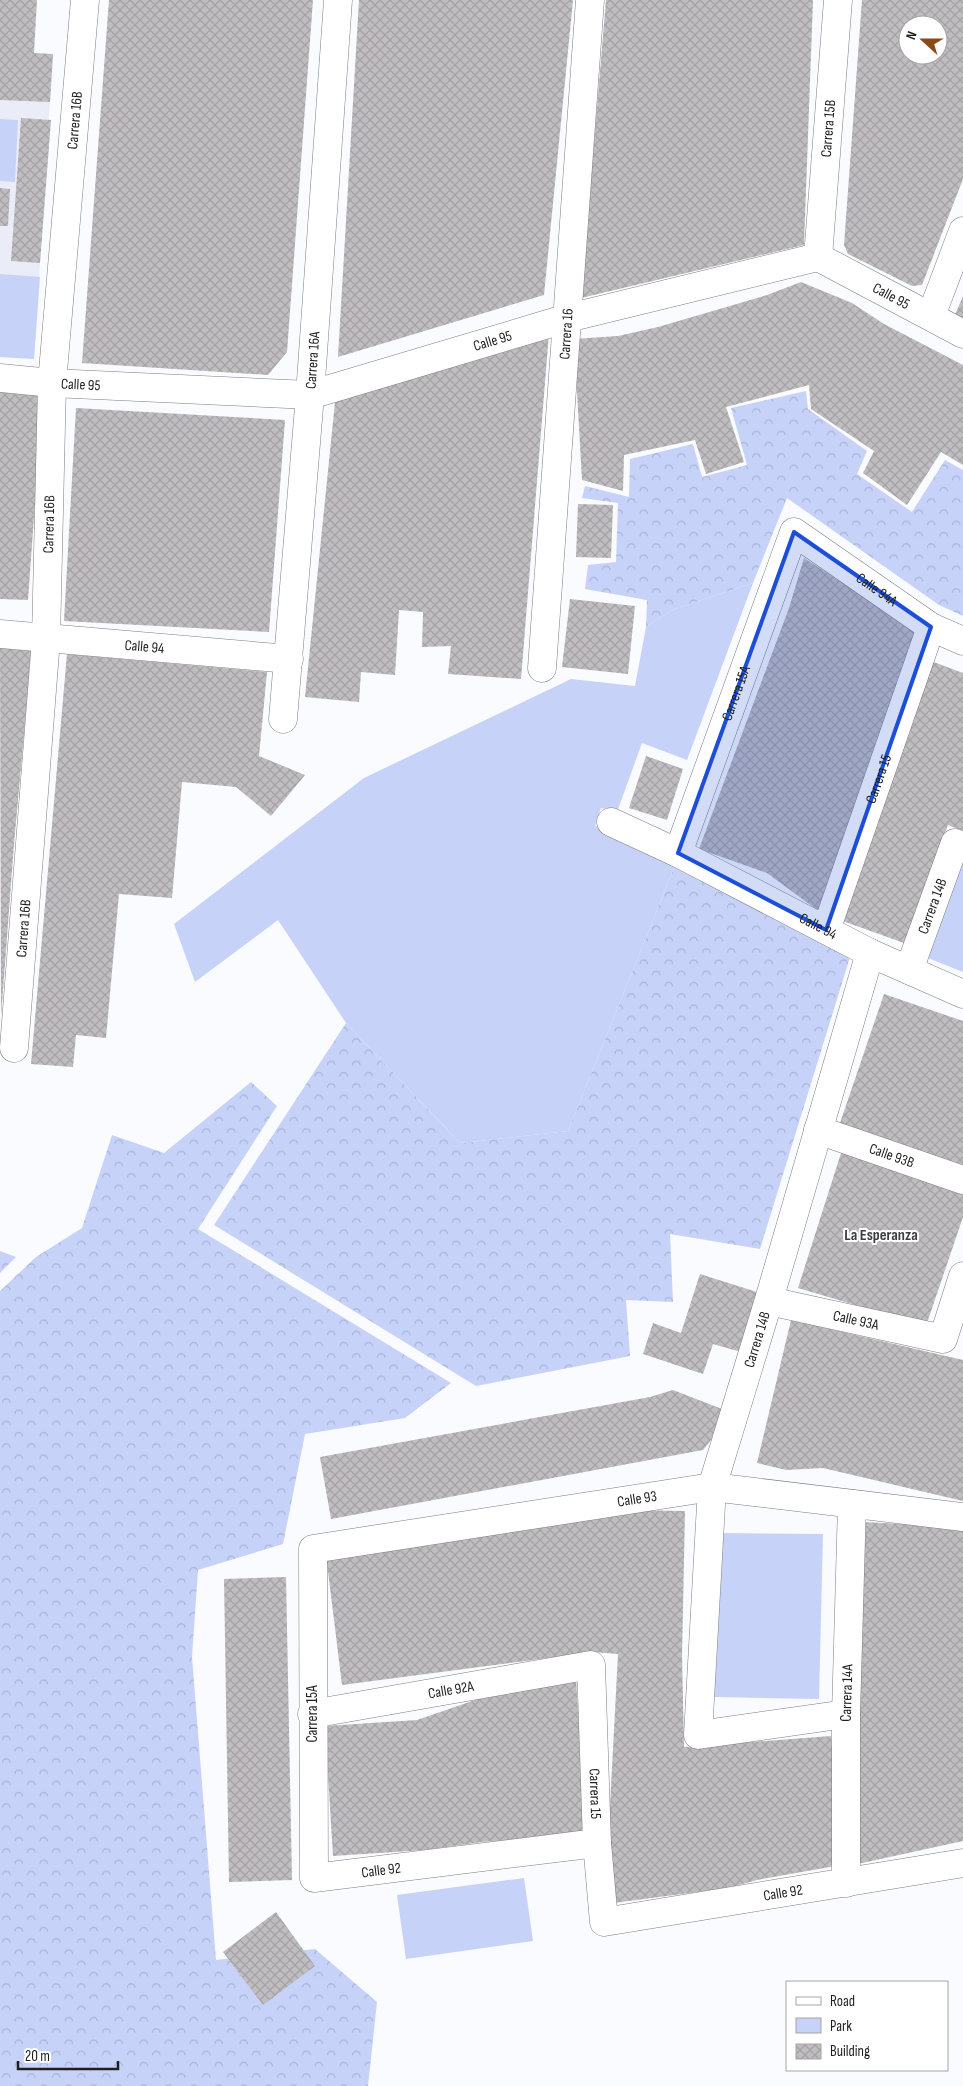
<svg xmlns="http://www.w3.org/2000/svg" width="963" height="2086" viewBox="0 0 963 2086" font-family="'Sofia Sans Condensed',sans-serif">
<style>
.built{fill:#eaedf8}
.green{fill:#c7d2f9}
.forest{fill:url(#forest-crowns)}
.building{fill:url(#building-cross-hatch);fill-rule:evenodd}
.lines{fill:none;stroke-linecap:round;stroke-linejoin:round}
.minor-casing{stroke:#7d7e82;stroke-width:29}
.minor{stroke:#fff;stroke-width:28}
.marked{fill:#1d4ed8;fill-opacity:0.2;stroke:#1d4ed8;stroke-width:4;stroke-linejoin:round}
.labels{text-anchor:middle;stroke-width:4;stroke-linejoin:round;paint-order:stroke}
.street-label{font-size:15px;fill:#1e1e20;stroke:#fff}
.neighbourhood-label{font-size:16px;font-weight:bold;fill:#3c3d40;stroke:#fff}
</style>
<defs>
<pattern id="forest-crowns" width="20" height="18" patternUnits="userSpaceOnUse" patternTransform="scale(1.25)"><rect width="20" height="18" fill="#c7d2f9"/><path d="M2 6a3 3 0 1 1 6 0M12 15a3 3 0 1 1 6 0" fill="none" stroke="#aab4d5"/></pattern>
<pattern id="building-cross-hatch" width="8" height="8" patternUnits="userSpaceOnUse" patternTransform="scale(1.25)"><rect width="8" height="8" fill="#c0bdc0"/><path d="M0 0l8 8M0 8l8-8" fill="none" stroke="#a5a2a5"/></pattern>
</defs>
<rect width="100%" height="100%" fill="#f9fbff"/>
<path class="built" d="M0,53L53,54L34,359L0,357Z"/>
<path class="green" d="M0,119L18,120L15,182L0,181Z
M0,274L40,277L34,359L0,357Z
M753,583L687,760L642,743L617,812L601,808L595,826L676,863L568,1131L460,1143L346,1023L278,920L195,982L174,924L364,778L571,679L635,686L646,627L672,610Z
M963,853V972L923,956Z
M718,1533L823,1534L819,1699L714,1697Z
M524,1878L533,1941L406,1959L397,1895Z"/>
<path class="forest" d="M806,391L808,409L867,451L857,474L912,512L945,460L963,470V616L939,605L787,498L753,583L672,610L646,627L647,600L585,589L588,565L616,562L618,503L582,498L585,486L629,497L630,459L693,444L702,477L747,465L731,408Z
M676,863L850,957L760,1249L670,1234L673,1302L626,1300L630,1356L476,1386L214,1225L346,1023L460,1143L568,1131Z
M251,1082L277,1106L198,1229L451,1383L405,1418L305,1434L283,1544L198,1570L192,1657L216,1960L315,1949L377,2002L368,2086H0V1291L36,1257L82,1228L112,1135L164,1153Z
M0,1251L16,1257L0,1273Z"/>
<path class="building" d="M0,0H37L34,53L53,54L50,102L0,100Z
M109,0H313L287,352L268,375L82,363Z
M359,0H573L544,295L338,357Z
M606,0H813L804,245L581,298Z
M862,0H963V179L922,285L912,286L848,254L844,245ZM908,25H938V55H908Z
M21,118L51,120L40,263L11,261Z
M0,188L10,189L8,226H0Z
M801,282L852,303L884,324L963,365V465L941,452L907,505L863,473L874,451L811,409L809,385L726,407L744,462L706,474L695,440L624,455L623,491L582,480L574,339L618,336L658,327L767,295Z
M963,296V321L954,317Z
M549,333L521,679L448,674L451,646L422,647L423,612L399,610L395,675L361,672L359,702L305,697L335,402Z
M0,389L43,393L28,600L0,599Z
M76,408L285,420L269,632L64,621Z
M578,504L613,505L611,558L576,557Z
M804,558L920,633L820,912L767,873L699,849L789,608Z
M570,599L635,606L628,674L562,667Z
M0,644L32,645L14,844L1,1017Z
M67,654L267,672L259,756L305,775L271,816L236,787L182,782L172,898L119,894L106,1038L76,1035L73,1067L31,1064Z
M931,661L963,673V831L948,825L904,943L837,919Z
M646,756L683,769L667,820L629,808Z
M884,994L963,1021V1166L840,1123Z
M842,1150L963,1191V1217L926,1326L798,1288Z
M700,1274L760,1293L741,1352L713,1344L703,1374L643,1354L653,1323L681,1333Z
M791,1320L963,1360V1501L823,1468L786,1470L757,1463Z
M673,1390L722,1409L711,1440L703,1450L331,1519L320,1457L650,1397Z
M623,1510L685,1511L682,1656L684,1747L831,1736L841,1865L757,1880L728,1888L613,1903L608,1844L618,1654L593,1652L342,1685L326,1555Z
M862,1522L963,1527V1841L853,1865Z
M286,1577L292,1880L229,1882L224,1579Z
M576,1679L586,1835L482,1842L425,1850L333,1856L325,1726L417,1720L507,1689Z
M276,1912L315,1966L263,2005L223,1952Z"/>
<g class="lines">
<g class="minor-casing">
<g id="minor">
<path id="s1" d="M818,257L838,0"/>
<path d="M931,316L963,231"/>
<path id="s2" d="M0,378L52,383L310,395L568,318L818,257L963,334"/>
<path id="s3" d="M0,634L289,659"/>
<path id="s4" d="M542,668L590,0"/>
<path id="s5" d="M283,719L310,395L338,0"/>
<path id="s6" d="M611,822L678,853L870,953L963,994"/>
<path id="s7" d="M678,853L794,532L931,627L963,641"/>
<path id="s8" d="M826,930L931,627"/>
<path id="s9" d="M909,970L955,843L963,846"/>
<path id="s10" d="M14,1048L46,639L52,383L85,0"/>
<path id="s11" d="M818,1130L963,1180"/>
<path id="s12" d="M769,1301L943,1339L963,1276"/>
<path id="s13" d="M312,1714L591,1665L597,1843L604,1922L963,1863"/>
<path id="s14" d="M846,1714L698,1735L712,1487L771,1293L870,953"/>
<path id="s15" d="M597,1843L314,1878L313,1549L712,1487L963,1517"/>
<path id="s16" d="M846,1883V1714L852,1504"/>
</g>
</g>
<use href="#minor" class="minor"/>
</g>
<path class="marked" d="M794,532L931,627L826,930L678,853Z"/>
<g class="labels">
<g class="street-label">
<text dy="5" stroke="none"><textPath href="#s10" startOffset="930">Carrera 16B</textPath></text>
<text dy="5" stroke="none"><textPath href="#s1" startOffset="129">Carrera 15B</textPath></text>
<text dy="5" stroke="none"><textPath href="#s2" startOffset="920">Calle 95</textPath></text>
<text dy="5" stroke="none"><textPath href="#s4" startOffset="335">Carrera 16</textPath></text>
<text dy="5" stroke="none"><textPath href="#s2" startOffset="501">Calle 95</textPath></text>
<text dy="5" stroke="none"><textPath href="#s5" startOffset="360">Carrera 16A</textPath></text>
<text dy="5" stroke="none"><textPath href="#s2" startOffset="81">Calle 95</textPath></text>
<text dy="5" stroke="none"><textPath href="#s10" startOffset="525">Carrera 16B</textPath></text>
<text dy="5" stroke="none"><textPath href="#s7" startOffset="442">Calle 94A</textPath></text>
<text dy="5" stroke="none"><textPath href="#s3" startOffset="145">Calle 94</textPath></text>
<text dy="5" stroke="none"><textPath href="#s7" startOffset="170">Carrera 15A</textPath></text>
<text dy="5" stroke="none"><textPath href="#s8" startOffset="160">Carrera 15</textPath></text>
<text dy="5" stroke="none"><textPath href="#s9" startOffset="68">Carrera 14B</textPath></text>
<text dy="5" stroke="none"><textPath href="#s6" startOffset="232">Calle 94</textPath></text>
<text dy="5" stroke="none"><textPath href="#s10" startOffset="120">Carrera 16B</textPath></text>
<text dy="5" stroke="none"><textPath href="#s11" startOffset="78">Calle 93B</textPath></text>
<text dy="5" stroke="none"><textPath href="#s12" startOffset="89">Calle 93A</textPath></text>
<text dy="5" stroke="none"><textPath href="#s14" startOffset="552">Carrera 14B</textPath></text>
<text dy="5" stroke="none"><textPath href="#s15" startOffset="942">Calle 93</textPath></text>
<text dy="5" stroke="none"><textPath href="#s13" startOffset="141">Calle 92A</textPath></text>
<text dy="5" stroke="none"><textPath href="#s16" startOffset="190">Carrera 14A</textPath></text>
<text transform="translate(312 1714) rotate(-90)" y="5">Carrera 15A</text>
<text dy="5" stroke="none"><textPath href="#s13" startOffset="412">Carrera 15</textPath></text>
<text transform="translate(381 1870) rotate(-7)" y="5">Calle 92</text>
<text dy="5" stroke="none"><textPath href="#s13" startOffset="722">Calle 92</textPath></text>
</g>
<g class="neighbourhood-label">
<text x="881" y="1240">La Esperanza</text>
</g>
</g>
<rect x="786" y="1981" width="162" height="90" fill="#ffffff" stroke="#a5a5a6"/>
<rect x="796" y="1997" width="25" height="8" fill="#ffffff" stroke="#a5a5a6"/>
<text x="830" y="2006" font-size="15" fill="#1e1e20">Road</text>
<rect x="796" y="2018" width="25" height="15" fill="#c7d2f9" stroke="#a5a5a6"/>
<text x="830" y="2031" font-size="15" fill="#1e1e20">Park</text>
<rect x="796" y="2044" width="25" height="15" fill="url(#building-cross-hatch)" stroke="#a5a5a6"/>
<text x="830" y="2056" font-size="15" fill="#1e1e20">Building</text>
<g transform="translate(923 40) rotate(291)"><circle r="24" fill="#ffffff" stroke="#a5a5a6"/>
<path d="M0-4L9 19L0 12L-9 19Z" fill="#8d4a19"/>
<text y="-8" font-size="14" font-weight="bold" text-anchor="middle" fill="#1e1e20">N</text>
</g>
<path d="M18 2061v8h100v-8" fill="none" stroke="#1e1e20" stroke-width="2.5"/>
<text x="25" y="2061" font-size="15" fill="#1e1e20" stroke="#ffffff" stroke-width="4" paint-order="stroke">20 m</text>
</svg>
